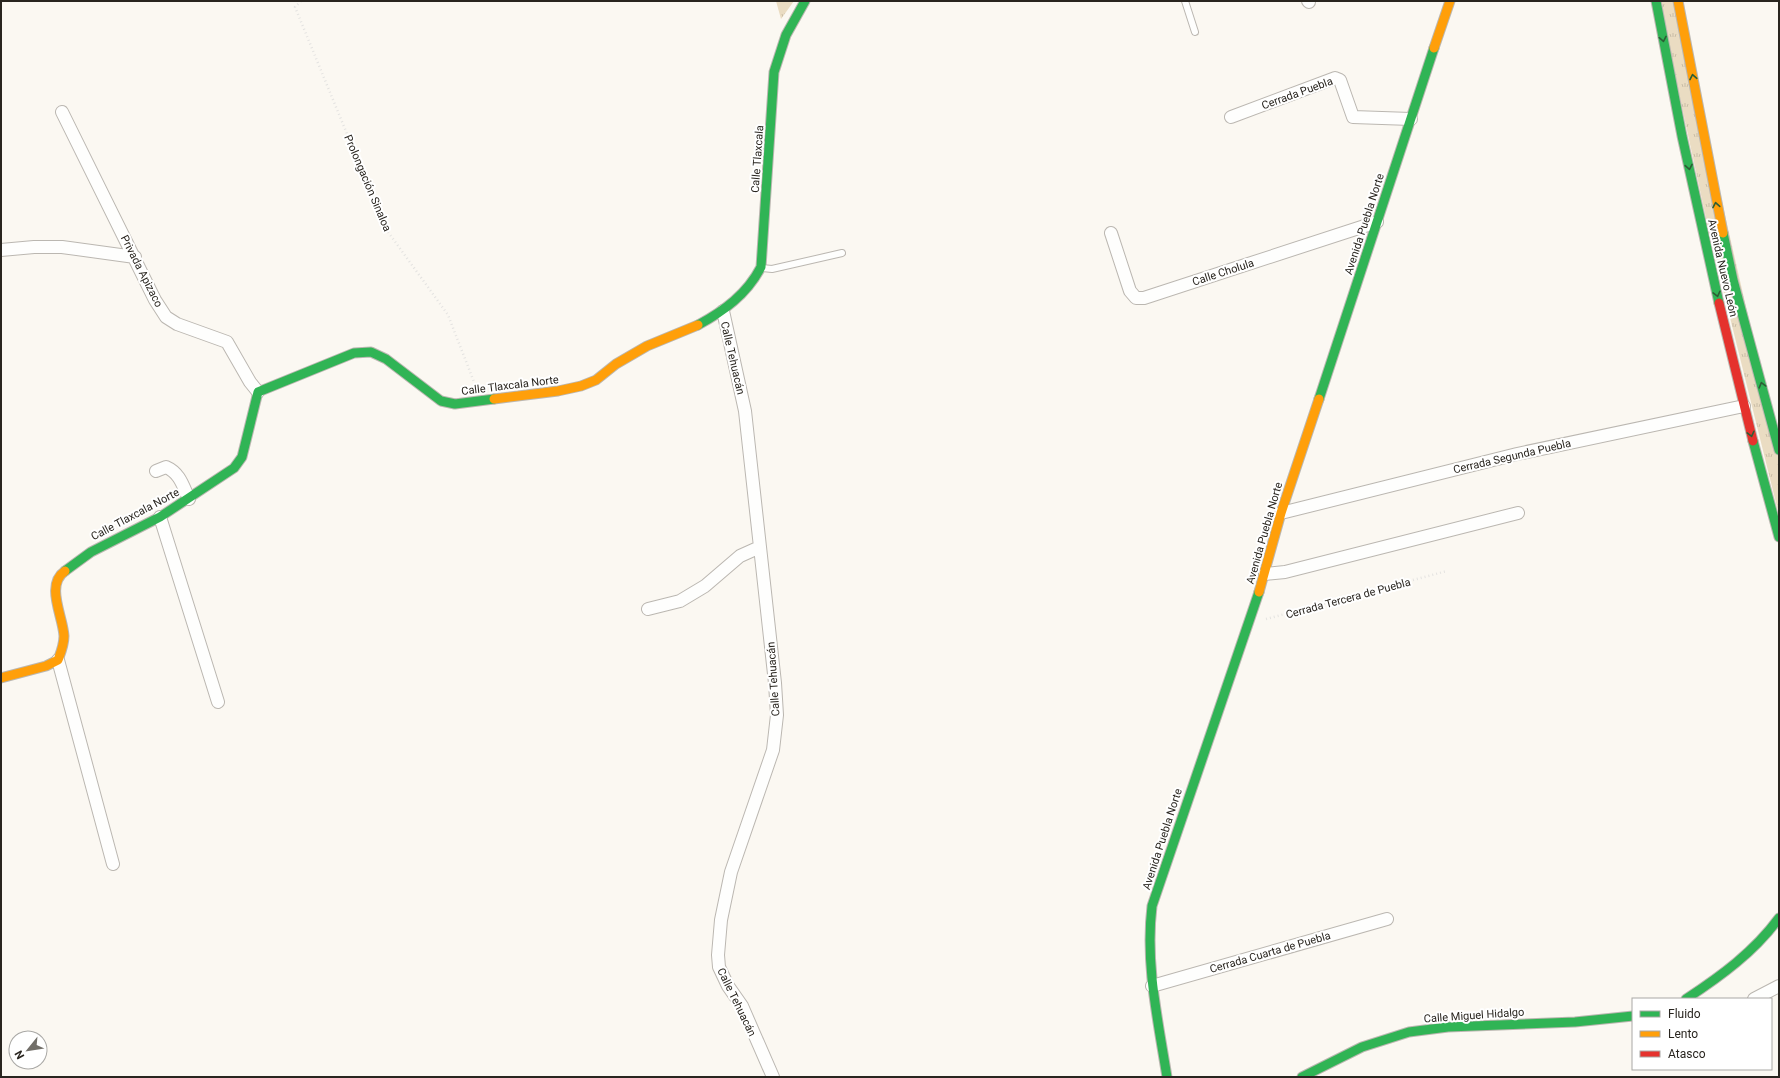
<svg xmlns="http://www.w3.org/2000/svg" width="1780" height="1078" viewBox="0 0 1780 1078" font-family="Roboto,sans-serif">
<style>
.park{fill:url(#park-tufts)}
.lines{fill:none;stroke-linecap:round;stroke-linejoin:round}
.lane-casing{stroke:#bbb7b1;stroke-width:8}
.street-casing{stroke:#bbb7b1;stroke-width:14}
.fast-casing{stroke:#bbb7b1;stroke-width:11}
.slow-casing{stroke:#bbb7b1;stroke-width:11}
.jam-casing{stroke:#bbb7b1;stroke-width:11}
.path{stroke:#e4e3e1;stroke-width:2.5;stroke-dasharray:1 3;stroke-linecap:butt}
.lane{stroke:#fefefd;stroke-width:6}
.street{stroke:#fefefd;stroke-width:12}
.fast{stroke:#30b455;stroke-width:9}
.slow{stroke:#ff9f0a;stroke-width:9}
.jam{stroke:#e5322d;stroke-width:9}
.oneway{stroke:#2c5e35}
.labels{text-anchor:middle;stroke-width:4;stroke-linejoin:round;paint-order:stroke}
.street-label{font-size:11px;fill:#29251f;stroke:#fff}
</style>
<defs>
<pattern id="park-tufts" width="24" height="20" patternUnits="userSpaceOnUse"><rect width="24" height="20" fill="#eadcc2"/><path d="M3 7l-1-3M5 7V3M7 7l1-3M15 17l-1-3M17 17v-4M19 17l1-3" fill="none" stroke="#c9bda6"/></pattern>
</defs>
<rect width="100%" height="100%" fill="#fbf8f2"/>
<path class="park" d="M776,1H794L781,19Z
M1659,1H1676L1779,451V515L1711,241Z"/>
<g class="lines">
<g class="lane-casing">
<path id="lane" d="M1185,1L1195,32
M762,268L772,269L842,253"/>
</g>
<g class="street-casing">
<path id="street" d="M1308,1L1309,2
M62,112L155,300L166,317L177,324L227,342L250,382L258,392
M1231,117L1335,78L1340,80L1353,117L1411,119
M1111,233L1130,291L1136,298H1144L1377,222
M1,250L34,247H62L135,257
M723,311L745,411L775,683L777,715L773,750L731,872L721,920L718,955L719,967L728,986L742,1006L773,1077
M156,471L166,467C180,473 183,486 189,499
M1281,513L1517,454L1744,406
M160,517L218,702
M1265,574L1285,572L1518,513
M648,609L680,601L705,586L740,556L760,547
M58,660L113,864
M1152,986L1387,919
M1754,999L1779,986"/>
</g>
<g class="fast-casing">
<path id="fast" d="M1656,1L1682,136L1719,303
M1723,233L1733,280L1779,450
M698,325C724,311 747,294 761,267L774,72L786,35L805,1
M1319,399L1434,48
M1753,441L1779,537
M65,571L91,552L160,517L234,468L242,457L258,392L354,353L371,352L386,359L441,401L455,404L494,399
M1686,999C1721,976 1754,952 1779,918
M1167,1077C1158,1020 1145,964 1152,906L1259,592
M1302,1077L1362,1047L1409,1032L1448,1027L1575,1022L1633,1016"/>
</g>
<g class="slow-casing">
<path id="slow" d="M1678,1L1723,233
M1434,48L1450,1
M494,399L558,391L581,386L596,380L616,364L647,346L698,325
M1259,592L1281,513L1319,399
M1,678L46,666L58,660C61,652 64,645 64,636C63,616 45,585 65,571"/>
</g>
<g class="jam-casing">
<path id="jam" d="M1719,303L1753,441"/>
</g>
<path class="path" d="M301,1L295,7L386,229L448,315L476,387
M1266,619L1447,571"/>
<use href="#lane" class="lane"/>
<use href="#street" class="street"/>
<use href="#fast" class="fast"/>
<use href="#slow" class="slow"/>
<use href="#jam" class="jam"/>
</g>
<defs><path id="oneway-chevron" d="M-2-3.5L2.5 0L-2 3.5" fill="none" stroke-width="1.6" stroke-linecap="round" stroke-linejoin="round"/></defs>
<g class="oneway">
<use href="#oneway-chevron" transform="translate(1663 39) rotate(79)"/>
<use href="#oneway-chevron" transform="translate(1693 77) rotate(-101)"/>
<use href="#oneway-chevron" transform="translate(1689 167) rotate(79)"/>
<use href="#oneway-chevron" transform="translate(1716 205) rotate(-100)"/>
<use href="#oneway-chevron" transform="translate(1717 294) rotate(76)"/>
<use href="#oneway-chevron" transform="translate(1762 385) rotate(-105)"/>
<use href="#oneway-chevron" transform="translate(1751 434) rotate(76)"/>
</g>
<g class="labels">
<g class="street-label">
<text transform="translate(1297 93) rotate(-20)" y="4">Cerrada Puebla</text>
<text transform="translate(757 159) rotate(-86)" y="4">Calle Tlaxcala</text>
<text transform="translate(368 183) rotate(67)" y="4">Prolongación Sinaloa</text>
<text transform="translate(1364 224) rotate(-72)" y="4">Avenida Puebla Norte</text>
<text transform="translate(1723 268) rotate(77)" y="4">Avenida Nuevo León</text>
<text transform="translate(142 271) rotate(63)" y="4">Privada Apizaco</text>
<text transform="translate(1223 272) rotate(-18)" y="4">Calle Cholula</text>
<text transform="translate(733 358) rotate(77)" y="4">Calle Tehuacán</text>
<text transform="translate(510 385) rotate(-7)" y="4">Calle Tlaxcala Norte</text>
<text transform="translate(1512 456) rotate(-13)" y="4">Cerrada Segunda Puebla</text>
<text transform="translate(135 514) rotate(-28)" y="4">Calle Tlaxcala Norte</text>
<text transform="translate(1264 533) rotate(-74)" y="4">Avenida Puebla Norte</text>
<text transform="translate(1348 598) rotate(-15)" y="4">Cerrada Tercera de Puebla</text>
<text transform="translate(773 679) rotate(-94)" y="4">Calle Tehuacán</text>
<text transform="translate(1162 839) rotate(-72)" y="4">Avenida Puebla Norte</text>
<text transform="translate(1270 952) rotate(-16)" y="4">Cerrada Cuarta de Puebla</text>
<text transform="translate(737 1002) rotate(64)" y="4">Calle Tehuacán</text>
<text transform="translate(1474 1015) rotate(-4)" y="4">Calle Miguel Hidalgo</text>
</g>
</g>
<rect width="1780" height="1078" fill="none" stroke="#29251f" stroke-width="4"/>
<rect x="1632" y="998" width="140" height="72" fill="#ffffff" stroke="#a9a8a5"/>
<rect x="1640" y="1011" width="20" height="6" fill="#30b455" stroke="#a9a8a5"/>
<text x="1668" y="1018" font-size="12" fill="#29251f">Fluido</text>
<rect x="1640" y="1031" width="20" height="6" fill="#ff9f0a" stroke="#a9a8a5"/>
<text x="1668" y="1038" font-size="12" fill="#29251f">Lento</text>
<rect x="1640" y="1051" width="20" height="6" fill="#e5322d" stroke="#a9a8a5"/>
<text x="1668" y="1058" font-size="12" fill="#29251f">Atasco</text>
<g transform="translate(28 1050) rotate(240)"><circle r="19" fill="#ffffff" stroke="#a9a8a5"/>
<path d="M0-3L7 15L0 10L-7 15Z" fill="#726f69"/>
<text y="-6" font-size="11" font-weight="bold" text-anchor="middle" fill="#29251f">N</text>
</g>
</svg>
